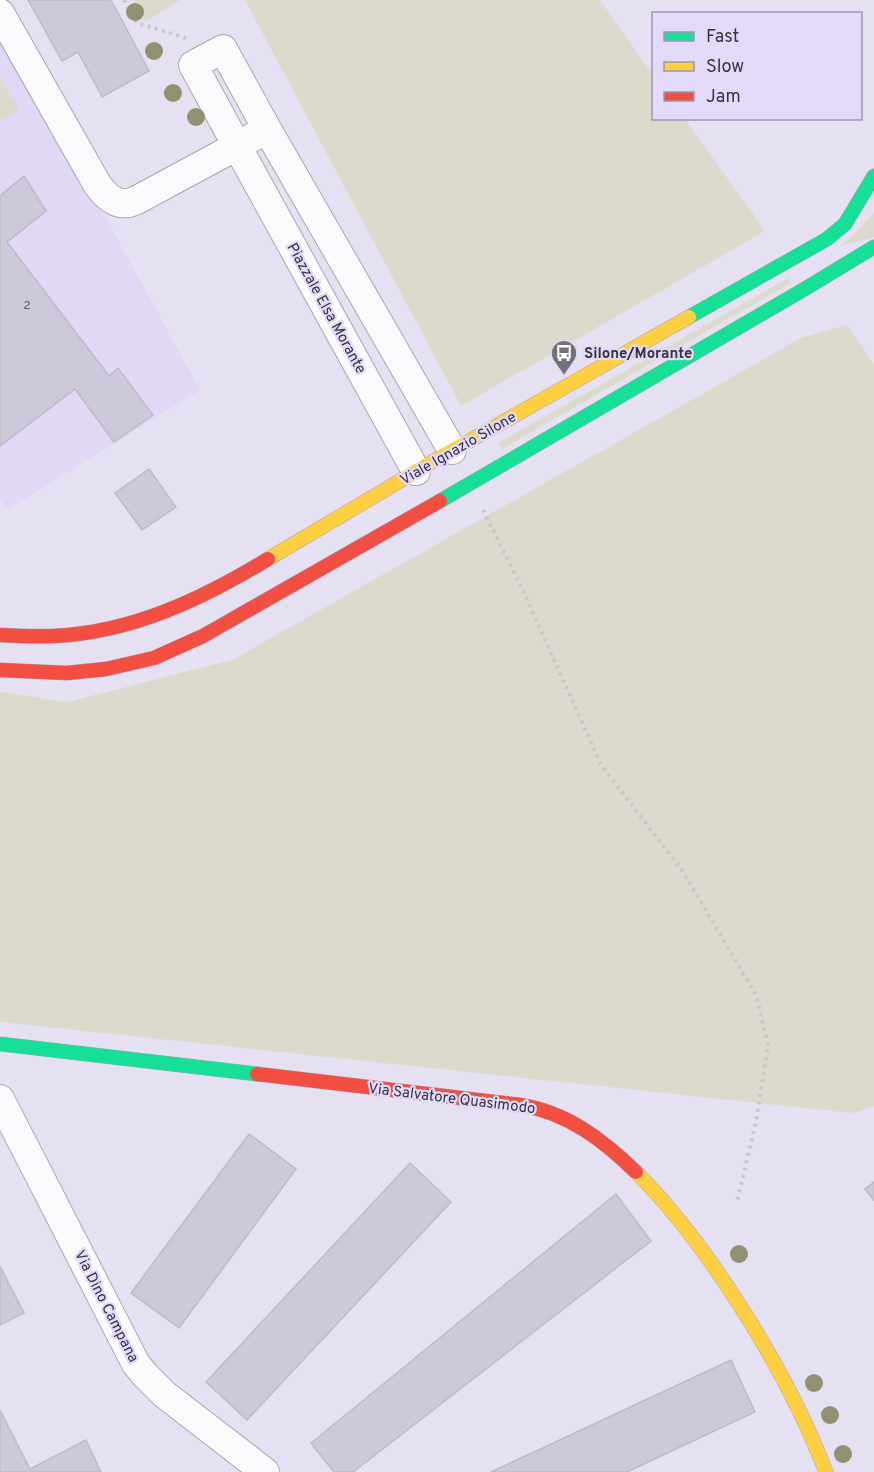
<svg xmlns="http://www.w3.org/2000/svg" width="874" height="1472" viewBox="0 0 874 1472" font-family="Overpass,sans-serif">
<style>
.built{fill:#e0d8f4}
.green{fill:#dbdacd}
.building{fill:#cec9da;stroke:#bebac8;stroke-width:1.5}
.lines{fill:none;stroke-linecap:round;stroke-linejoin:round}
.street-casing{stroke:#a9a5b2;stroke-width:30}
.fast-casing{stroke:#a9a5b2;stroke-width:15}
.slow-casing{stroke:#a9a5b2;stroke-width:15}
.jam-casing{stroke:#a9a5b2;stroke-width:15}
.path{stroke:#c9c7cd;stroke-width:4;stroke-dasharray:3 4.5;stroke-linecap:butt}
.street{stroke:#fbfafd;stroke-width:28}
.fast{stroke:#16e098;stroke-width:14}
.slow{stroke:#ffcf43;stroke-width:14}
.jam{stroke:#f24e42;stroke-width:14}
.tree{fill:#929070}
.labels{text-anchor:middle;stroke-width:4.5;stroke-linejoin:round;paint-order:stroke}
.number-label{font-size:12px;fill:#5e5966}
.street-label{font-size:15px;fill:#37333f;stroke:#e3daf9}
.poi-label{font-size:15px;font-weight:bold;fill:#37333f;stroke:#e3daf9;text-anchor:start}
</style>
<rect width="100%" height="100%" fill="#e6e1f2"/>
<path class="built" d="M0,38L76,163L200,390L8,509L0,500Z"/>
<path class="green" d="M133,0H180L145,22Z
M245,0H600L653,75L654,118L685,119L765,231L461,406Z
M0,76L19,111L0,121Z
M874,212V237L838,247L854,235Z
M788,278L791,283L502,449L498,443Z
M847,325L874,364V1107L851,1113L0,1022V692L67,702L232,660L801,338Z"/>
<path class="building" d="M28,0H111L149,71L102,97L78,52L62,61Z
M24,176L46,211L7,242L109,376L118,368L153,415L114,442L75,389L0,446V196Z
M149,469L176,507L142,530L115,493Z
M249,1134L296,1169L179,1328L131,1293Z
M410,1163L451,1202L247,1420L206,1382Z
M874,1182V1200L865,1189Z
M616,1194L651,1241L353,1472H334L311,1443Z
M0,1266L24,1313L0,1325Z
M731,1360L755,1412L627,1472H491Z
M0,1410L30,1469L86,1440L101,1472H0Z"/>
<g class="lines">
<g class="street-casing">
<path id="street" d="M0,13L97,184C106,197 118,208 135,201L237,146L193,65L223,49L267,129
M416,471L237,146L267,129L452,450
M0,1099L136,1364L145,1375L164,1394L265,1472"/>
</g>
<g class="fast-casing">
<path id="fast" d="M689,317L827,239L845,224L874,176
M440,501L803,290L874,247
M0,1044L257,1074"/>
</g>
<g class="slow-casing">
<path id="slow" d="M268,559L432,462L689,317
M636,1172C674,1210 706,1253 735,1298C771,1353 802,1410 826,1472"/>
</g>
<g class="jam-casing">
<path id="jam" d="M0,635C18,636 37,637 55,636C133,632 202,599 268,559
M0,670L67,673L106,669L154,658L203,636L440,501
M257,1074L520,1105C567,1112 603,1140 636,1172"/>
</g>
<path class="path" d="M124,0L137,23L186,38
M483,510L521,586L601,765L682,870L756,995L768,1045L756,1122L737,1202"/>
<use href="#street" class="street"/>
<use href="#fast" class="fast"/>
<use href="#slow" class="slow"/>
<use href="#jam" class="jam"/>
</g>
<g class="tree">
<circle cx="135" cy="12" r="9"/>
<circle cx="154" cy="51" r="9"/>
<circle cx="173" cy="93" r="9"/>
<circle cx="196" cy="117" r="9"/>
<circle cx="739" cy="1254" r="9"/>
<circle cx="814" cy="1383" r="9"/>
<circle cx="830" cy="1415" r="9"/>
<circle cx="843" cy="1454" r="9"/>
</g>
<defs>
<g id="bus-pin" transform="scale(1.35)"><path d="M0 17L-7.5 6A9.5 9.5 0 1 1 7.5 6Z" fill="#74707e" stroke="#e3daf9"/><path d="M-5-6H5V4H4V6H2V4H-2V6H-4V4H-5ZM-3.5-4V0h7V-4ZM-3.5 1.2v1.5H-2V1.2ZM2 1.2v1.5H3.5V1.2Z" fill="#fff"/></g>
</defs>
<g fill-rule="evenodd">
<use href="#bus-pin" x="564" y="353"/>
</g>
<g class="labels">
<g class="number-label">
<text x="27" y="309">2</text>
</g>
<g class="street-label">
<text transform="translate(327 308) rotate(61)" y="5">Piazzale Elsa Morante</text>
<text transform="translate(458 448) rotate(-30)" y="5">Viale Ignazio Silone</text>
<text transform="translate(452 1098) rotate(7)" y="5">Via Salvatore Quasimodo</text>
<text transform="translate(107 1306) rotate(63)" y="5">Via Dino Campana</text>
</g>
<g class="poi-label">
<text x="584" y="358">Silone/Morante</text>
</g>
</g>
<rect x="652" y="12" width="210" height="108" fill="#e3daf9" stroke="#9e97af" stroke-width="1.5"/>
<rect x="664" y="32" width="30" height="9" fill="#16e098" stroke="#9e97af" stroke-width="1.5"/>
<text x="706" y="42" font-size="18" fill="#37333f">Fast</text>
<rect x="664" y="62" width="30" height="9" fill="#ffcf43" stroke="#9e97af" stroke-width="1.5"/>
<text x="706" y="72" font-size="18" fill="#37333f">Slow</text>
<rect x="664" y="92" width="30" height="9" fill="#f24e42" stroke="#9e97af" stroke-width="1.5"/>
<text x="706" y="102" font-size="18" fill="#37333f">Jam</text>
</svg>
